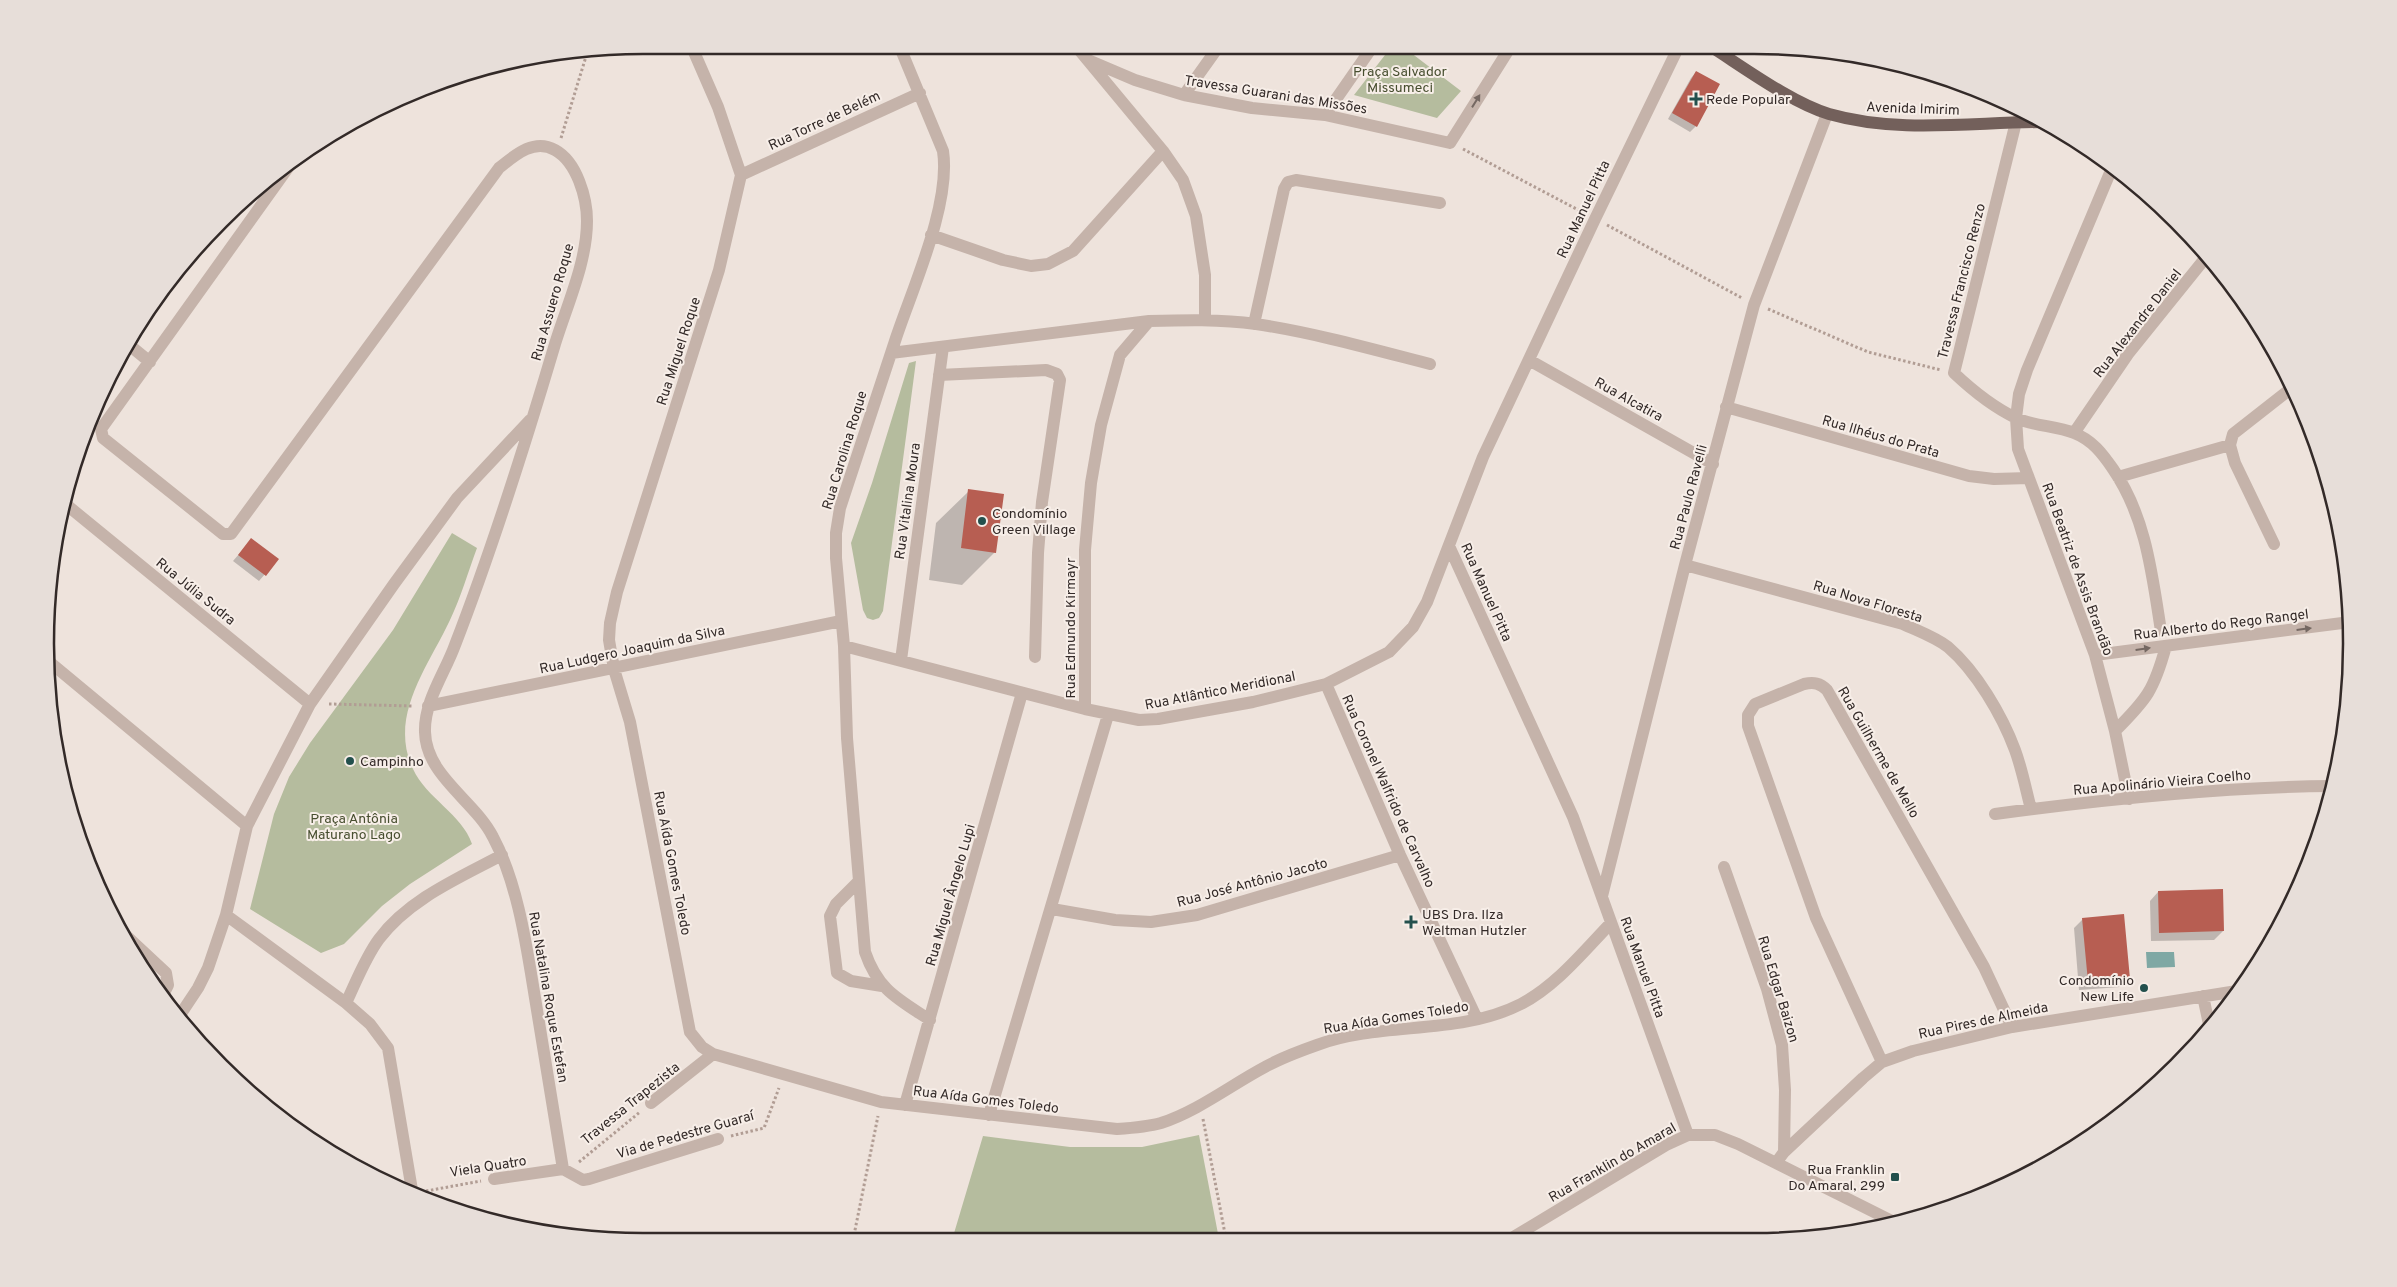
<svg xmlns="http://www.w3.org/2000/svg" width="2397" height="1287" viewBox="0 0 2397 1287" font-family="Overpass,sans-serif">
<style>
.green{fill:#b5bc9e}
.water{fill:#7fa8a4}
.shadow{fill:#0003}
.building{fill:#b75e52}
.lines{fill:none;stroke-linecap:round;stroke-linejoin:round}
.path{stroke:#b19d94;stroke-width:3;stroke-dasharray:2.5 2.5;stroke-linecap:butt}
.minor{stroke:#c5b3aa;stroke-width:12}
.major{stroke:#73605b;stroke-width:12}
.oneway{fill:#756862}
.poi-dot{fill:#23504d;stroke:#f7eee8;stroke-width:2}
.labels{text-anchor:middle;stroke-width:4;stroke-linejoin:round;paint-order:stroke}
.park-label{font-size:14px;fill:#474e2f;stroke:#f7eee8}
.street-label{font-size:14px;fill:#332a28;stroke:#f7eee8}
.poi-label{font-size:14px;fill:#332a28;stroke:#f7eee8;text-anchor:start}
.rim{fill:none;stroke:#332a28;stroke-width:2.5}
</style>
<rect width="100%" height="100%" fill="#eee3dc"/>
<path class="green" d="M1392,46H1402L1461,91L1437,118L1354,95Z
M916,361L883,611L879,618L873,620L867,618L863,610L851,543L872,483L909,363Z
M452,533L477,548C468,572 461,597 450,620C428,667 388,716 413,769C426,798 462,814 472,844L410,884L382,906L344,944L321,953L250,909L274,814L289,777L310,743L393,630Z
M149,969C160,977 163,981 160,994L146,977Z
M1199,1135L1219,1239L952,1240L983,1136L1070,1147H1142Z"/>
<path class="water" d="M2146,952H2174L2175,967L2147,968Z"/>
<path class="shadow" d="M1696,72V126L1690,132L1668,119L1691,78Z
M2322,464L2332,488L2334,505L2320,467Z
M969,491L995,552L962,585L929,580L936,523Z
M251,540L277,560L259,581L233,561Z
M2158,892L2223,931L2214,940L2151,941L2150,901Z
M2083,919L2128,979L2120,987L2079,990L2074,928Z"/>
<path class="building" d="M1696,71L1720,84L1697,127L1672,113Z
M968,489L1004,494L996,553L961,548Z
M251,538L279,559L266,576L238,555Z
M2223,889L2224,931L2159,933L2158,891Z
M2124,914L2130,979L2088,982L2082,918Z"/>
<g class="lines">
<path class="path" d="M561,138L588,50
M1463,149L1584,213
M1607,225L1742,298
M1768,309L1868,352L1941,370
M329,704L413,706
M1203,1119L1226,1239
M731,1136L764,1128L779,1088
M579,1162L640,1112
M426,1191L481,1181
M853,1240L878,1116"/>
<path class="minor" d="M691,45L718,107L741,175L719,270L617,592L610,623L609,640L614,669L630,722L690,1032L702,1047L713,1054L881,1102L1117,1129C1132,1128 1147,1127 1161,1123C1198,1111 1231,1085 1265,1067C1281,1058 1300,1051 1317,1045C1382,1021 1458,1036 1521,1004C1556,986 1584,951 1611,923
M899,45L943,151C951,204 913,287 896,338C877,394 859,451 840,508L836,533V558L844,646L847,738L865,952C878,990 898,999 930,1020
M1075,45L1163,151L1183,180L1196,216L1205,275V320
M1088,60L1135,80L1184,95L1252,108L1325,115L1450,143L1511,46
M1184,95L1219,46
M1325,115L1373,46
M2016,122L1954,373C1972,390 1993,407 2016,418C2034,426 2056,426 2074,433C2092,440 2102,453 2113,469C2146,517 2152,574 2161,631
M295,158L101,429L103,438L223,534H231L499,168C515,155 534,138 555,150C577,162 587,198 587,221C587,262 567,305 555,344C525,445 493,547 455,645C445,673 424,701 425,732C426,776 475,801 493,837C519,886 527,950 536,1004C545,1059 554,1114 563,1169
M2112,168L2027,370L2019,394L2016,418L2018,449L2095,655L2115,731L2129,799
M741,175L920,93
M931,235L1003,260L1031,266L1048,264L1073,251L1163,151
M1254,324L1284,189L1288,182L1296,180L1440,203
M128,344L150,362
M891,353L1149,321
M1529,360L1713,464
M939,375L1046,370L1057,374L1060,380L1042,502L1038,553L1035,657
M1726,407L1969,476L1994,479L2029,478
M2074,433L2128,354L2207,256
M2118,477L2230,445
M63,502L310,704
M2274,544L2235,463L2230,445L2233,434L2293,387
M1449,546L1573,817L1688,1135
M1685,565L1903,624C1918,631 1935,637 1948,647C1976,671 2002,715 2015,750C2022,769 2026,790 2031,809
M844,646L1085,709L1139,720L1158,719L1253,702L1326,684L1389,652L1413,627L1427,602L1483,457L1595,219L1679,46
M2095,655L2350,622
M46,659L247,826
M901,660L943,347
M1326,684L1400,855L1477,1019
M428,706L841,621
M1085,709V550L1091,483L1101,425L1120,355L1149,321C1184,320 1220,319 1256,324C1315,333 1372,349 1430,364
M2115,731C2147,699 2154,690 2166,646
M1995,814C2106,799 2219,787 2332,786
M1724,867L1767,989L1782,1045L1785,1090L1784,1152
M859,881L836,904L830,916L837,973L851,981L882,986
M1602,896L1685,565L1754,305L1827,114
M1052,909L1115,920L1151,922L1197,915L1400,855
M226,915L346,1003L370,1024L388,1048L412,1190
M122,932L166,973L168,985L162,997
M2203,996L2210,1029
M346,1003C356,982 365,958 379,939C409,899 459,878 502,855
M178,1018L198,988L208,968L226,915L247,826L310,704L394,584L457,498L530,420
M1882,1062L1816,918L1748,726V715L1755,704L1804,684C1814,682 1820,683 1827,690L1984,967L2012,1027
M651,1103L713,1054
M905,1105L1022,693
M989,1115L1108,715
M1776,1163L1784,1152L1863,1078L1882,1062L1913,1051L2012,1027L2237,991
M563,1169L583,1180L589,1179L718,1139
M494,1179L563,1169
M1512,1238L1666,1145L1688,1135H1715L1738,1144L1894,1222"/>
<path class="major" d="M1710,46C1743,67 1792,103 1829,114C1899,134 1973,122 2045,122"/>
</g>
<defs><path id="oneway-solid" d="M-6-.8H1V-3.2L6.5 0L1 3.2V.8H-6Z" transform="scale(1.25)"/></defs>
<g class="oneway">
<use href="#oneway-solid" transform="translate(1476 101) rotate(-58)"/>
<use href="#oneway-solid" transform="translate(2304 629) rotate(-7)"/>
<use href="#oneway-solid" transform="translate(2143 649) rotate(-8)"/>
</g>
<g class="poi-dot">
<path d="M1693.5 91.5h5v5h5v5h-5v5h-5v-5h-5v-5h5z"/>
<circle cx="982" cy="521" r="5"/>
<circle cx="350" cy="761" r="5"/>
<path d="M1408.5 914.5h5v5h5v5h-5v5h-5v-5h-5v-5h5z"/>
<circle cx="2144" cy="988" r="5"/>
<rect x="1890" y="1172" width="10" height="10" rx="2.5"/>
</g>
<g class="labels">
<g class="park-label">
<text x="1400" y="76">Praça Salvador<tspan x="1400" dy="16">Missumeci</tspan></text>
<text x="354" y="823">Praça Antônia<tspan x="354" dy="16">Maturano Lago</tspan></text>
</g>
<g class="street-label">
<text transform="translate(1276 94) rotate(9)" y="5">Travessa Guarani das Missões</text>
<text transform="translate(1913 108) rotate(2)" y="5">Avenida Imirim</text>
<text transform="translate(824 120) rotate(-25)" y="5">Rua Torre de Belém</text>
<text transform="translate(1583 209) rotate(-65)" y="5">Rua Manuel Pitta</text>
<text transform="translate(1961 281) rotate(-76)" y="5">Travessa Francisco Renzo</text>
<text transform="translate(552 302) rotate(-74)" y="5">Rua Assuero Roque</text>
<text transform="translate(2137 323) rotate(-52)" y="5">Rua Alexandre Daniel</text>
<text transform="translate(678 351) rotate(-72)" y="5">Rua Miguel Roque</text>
<text transform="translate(1629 399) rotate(29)" y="5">Rua Alcatira</text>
<text transform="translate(1881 436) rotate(16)" y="5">Rua Ilhéus do Prata</text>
<text transform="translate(844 450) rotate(-73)" y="5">Rua Carolina Roque</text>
<text transform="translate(1688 497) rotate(-75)" y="5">Rua Paulo Ravelli</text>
<text transform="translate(907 501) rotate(-82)" y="5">Rua Vitalina Moura</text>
<text transform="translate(2078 569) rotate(70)" y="5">Rua Beatriz de Assis Brandão</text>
<text transform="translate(196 591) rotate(39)" y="5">Rua Júlia Sudra</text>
<text transform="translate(1487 592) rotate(66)" y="5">Rua Manuel Pitta</text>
<text transform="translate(1868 601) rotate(17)" y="5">Rua Nova Floresta</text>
<text transform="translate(2221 624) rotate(-7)" y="5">Rua Alberto do Rego Rangel</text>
<text transform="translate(1070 628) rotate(-90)" y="5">Rua Edmundo Kirmayr</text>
<text transform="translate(632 649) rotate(-12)" y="5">Rua Ludgero Joaquim da Silva</text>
<text transform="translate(1220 690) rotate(-11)" y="5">Rua Atlântico Meridional</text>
<text transform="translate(1879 752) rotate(60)" y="5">Rua Guilherme de Mello</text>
<text transform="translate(2162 782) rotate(-5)" y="5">Rua Apolinário Vieira Coelho</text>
<text transform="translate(1389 791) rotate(66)" y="5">Rua Coronel Walfrido de Carvalho</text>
<text transform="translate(673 863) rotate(79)" y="5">Rua Aída Gomes Toledo</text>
<text transform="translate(1252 882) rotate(-15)" y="5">Rua José Antônio Jacoto</text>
<text transform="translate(950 895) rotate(-74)" y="5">Rua Miguel Ângelo Lupi</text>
<text transform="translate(1643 967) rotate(70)" y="5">Rua Manuel Pitta</text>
<text transform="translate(1779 989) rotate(73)" y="5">Rua Edgar Baizon</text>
<text transform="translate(549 997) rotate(80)" y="5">Rua Natalina Roque Estefan</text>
<text transform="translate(1396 1017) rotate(-9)" y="5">Rua Aída Gomes Toledo</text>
<text transform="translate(1983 1020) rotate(-12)" y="5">Rua Pires de Almeida</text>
<text transform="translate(986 1099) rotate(7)" y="5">Rua Aída Gomes Toledo</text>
<text transform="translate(630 1103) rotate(-39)" y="5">Travessa Trapezista</text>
<text transform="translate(685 1134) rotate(-16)" y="5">Via de Pedestre Guaraí</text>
<text transform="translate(1612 1162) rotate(-30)" y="5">Rua Franklin do Amaral</text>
<text transform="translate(488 1166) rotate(-9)" y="5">Viela Quatro</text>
</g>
<g class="poi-label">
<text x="1706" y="104">Rede Popular</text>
<text x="992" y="518">Condomínio<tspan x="992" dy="16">Green Village</tspan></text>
<text x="360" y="766">Campinho</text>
<text x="1422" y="919">UBS Dra. Ilza<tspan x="1422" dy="16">Weltman Hutzler</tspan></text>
<text x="2134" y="985" text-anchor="end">Condomínio<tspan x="2134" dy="16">New Life</tspan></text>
<text x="1885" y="1174" text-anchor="end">Rua Franklin<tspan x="1885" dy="16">Do Amaral, 299</tspan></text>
</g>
</g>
<path d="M0 0H2397V1287H0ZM643 54H1754A589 589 0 0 1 2343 643V644A589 589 0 0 1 1754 1233H643A589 589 0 0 1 54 644V643A589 589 0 0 1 643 54Z" fill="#e7ded9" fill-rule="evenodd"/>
<path class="rim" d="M643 54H1754A589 589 0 0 1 2343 643V644A589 589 0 0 1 1754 1233H643A589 589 0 0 1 54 644V643A589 589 0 0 1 643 54Z"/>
</svg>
